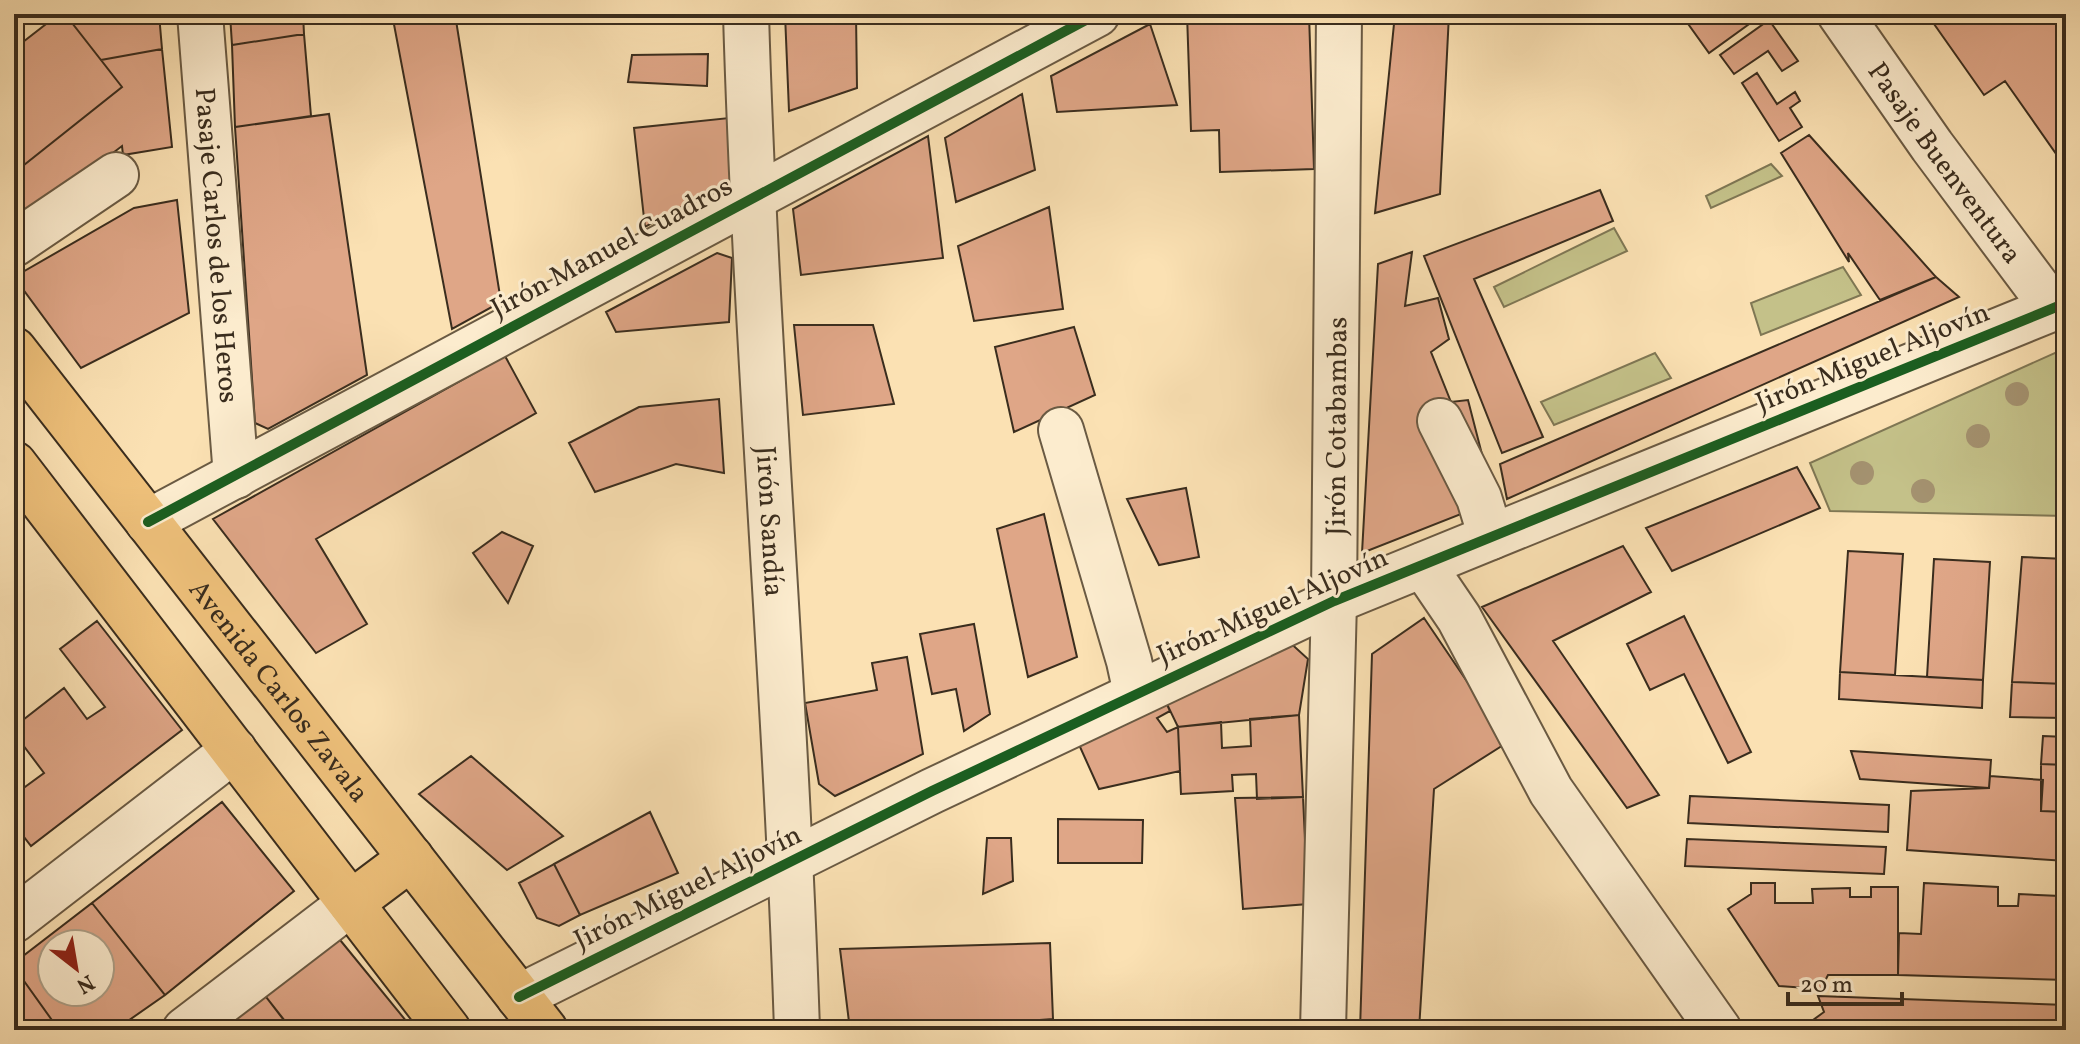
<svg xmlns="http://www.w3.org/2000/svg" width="2080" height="1044" viewBox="0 0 2080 1044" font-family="Vollkorn,serif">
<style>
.green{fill:#c4c189;stroke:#7f7754;stroke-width:2}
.building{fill:#dfa687;stroke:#3a2d1e;stroke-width:2;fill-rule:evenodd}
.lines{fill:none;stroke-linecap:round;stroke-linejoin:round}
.minor-casing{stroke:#6a5a43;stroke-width:48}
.major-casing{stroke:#3a2d1e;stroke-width:48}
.minor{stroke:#fcecce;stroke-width:44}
.major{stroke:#eec07a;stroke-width:44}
.cycleway-casing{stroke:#fcecce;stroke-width:15}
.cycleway{stroke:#1b5e20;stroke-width:10}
.tree{fill:#a49270}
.labels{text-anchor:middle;stroke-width:6;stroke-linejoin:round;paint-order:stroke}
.street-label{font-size:28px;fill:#3a2d1e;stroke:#fcecce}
</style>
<rect width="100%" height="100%" fill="#fbe1b3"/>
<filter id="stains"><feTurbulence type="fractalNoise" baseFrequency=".0025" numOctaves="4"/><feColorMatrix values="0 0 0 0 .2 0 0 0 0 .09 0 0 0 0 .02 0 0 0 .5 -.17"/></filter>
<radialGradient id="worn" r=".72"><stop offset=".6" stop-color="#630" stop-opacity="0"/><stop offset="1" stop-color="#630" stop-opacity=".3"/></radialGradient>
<path class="green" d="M1771,164L1782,176L1711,208L1706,196Z
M1614,228L1627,251L1504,307L1494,287Z
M1843,267L1861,295L1761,335L1751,303Z
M2066,348V516L1830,511L1810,463Z
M1655,353L1671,378L1554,425L1541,402Z"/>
<path class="building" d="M59,14H65L122,87L14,173V49Z
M65,14H159L162,49L101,60Z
M230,14H303L304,34L232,45Z
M392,14H455L501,302L452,329Z
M785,14H856L857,88L789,111Z
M896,14H960L961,20L897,24Z
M1187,14H1309L1314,169L1220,172L1219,130L1191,131Z
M1395,14H1449L1440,194L1375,213Z
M1681,14H1763L1709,53Z
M1927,14H2066V168L2005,81L1984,95Z
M1769,20L1798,61L1782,71L1768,51L1734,74L1720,55Z
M1150,24L1177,105L1057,112L1051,76Z
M304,34L311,116L235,127L232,45Z
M162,49L172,147L123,155L122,146L14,228V173L122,87L101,60Z
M708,54L707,86L628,82L632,55Z
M1757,73L1777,104L1795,92L1800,101L1790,108L1802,127L1779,141L1742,83Z
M1022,94L1035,170L956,202L945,138Z
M329,114L367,375L268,429L255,423L235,127Z
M729,118L733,179L645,227L634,128Z
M1809,135L1936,277L1880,300L1848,253L1849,262L1781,153Z
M928,136L943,258L801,275L793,209Z
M1600,190L1613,221L1474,279L1543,437L1502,453L1424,256Z
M177,200L189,313L81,368L14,277L134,208Z
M1049,207L1063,309L974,321L958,246Z
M1412,252L1405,306L1438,298L1449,339L1431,352L1451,402L1468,400L1494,501L1362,553L1378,264Z
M717,253L732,258L729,322L616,332L606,312Z
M1936,277L1959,297L1507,499L1500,464Z
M794,325H873L894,404L803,415Z
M1074,327L1095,395L1014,432L995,347Z
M505,356L536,413L316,539L367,624L316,653L213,519Z
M719,399L724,473L676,464L595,492L569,443L639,407Z
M1797,467L1820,508L1672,571L1646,528Z
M1186,488L1199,557L1159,565L1127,499Z
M1044,514L1077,657L1028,677L997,529Z
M502,532L533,546L508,603L473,553Z
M1623,546L1651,592L1553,641L1659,795L1627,808L1482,607Z
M1848,551L1903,554L1895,675L1840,672Z
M2022,557L2066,559V684L2012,682Z
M1934,559L1990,562L1983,680L1927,677Z
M1684,616L1751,752L1728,763L1684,674L1650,690L1627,644Z
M1424,618L1508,742L1434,789L1419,1030H1360L1372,654Z
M97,621L182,730L31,846L14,824V795L44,773L14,733V727L64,688L87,719L105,707L60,649Z
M974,624L990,714L964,731L956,689L932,694L920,634Z
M1285,638L1308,659L1299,715L1178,727L1164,698Z
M907,657L923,754L835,796L819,784L805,703L877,690L872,663Z
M1840,672L1983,680L1982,708L1839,699Z
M2012,682L2066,684V718L2010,717Z
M1164,698L1170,711L1157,718L1167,732L1178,727L1180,771L1099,789L1076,738Z
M1299,715L1303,797L1257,799L1256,774L1232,775L1233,791L1181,794L1178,727L1221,722L1222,748L1251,746L1250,719Z
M2043,736L2066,737V765L2041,764Z
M1851,751L1991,760L1989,788L1860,779Z
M471,756L563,836L507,870L419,794Z
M2041,764L2066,765V812L2041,811Z
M1990,776L2043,780L2041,811L2066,812V861L1907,850L1911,791L1989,788Z
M1690,796L1889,805L1888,832L1688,823Z
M1303,797L1308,904L1243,909L1235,798Z
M222,802L294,891L165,995L92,903Z
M650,812L678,873L580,915L554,864Z
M1058,819L1143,820L1142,863H1058Z
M987,838H1011L1013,881L983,894Z
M1687,839L1886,847L1884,874L1685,866Z
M554,864L580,915L559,926L537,918L519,883Z
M1751,883H1775V903H1813L1812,889L1850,888V897H1871V887H1898V975H1828L1821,989L1779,986L1728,909L1751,894Z
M1924,883L1998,887V906H2018L2019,894L2060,896V909H2066V980L1898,975L1899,933L1921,934Z
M92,903L165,995L115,1030H59L14,967V963ZM52,944H100V992H52Z
M336,935L407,1022L397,1030H292L263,993Z
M1050,943L1053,1019L910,1030H850L840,949Z
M14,967L59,1030H14Z
M263,993L283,1019L269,1030H219Z
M1818,996L2066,1005V1030H1803L1802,1028L1824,1012Z"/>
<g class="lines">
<g class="minor-casing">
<g id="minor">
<path id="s1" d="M200,14L236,476"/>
<path id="s2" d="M746,14C756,353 786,691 797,1030"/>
<path id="s3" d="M1840,14L1932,146L2053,308"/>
<path d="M14,244L116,175"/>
<path d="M1440,421L1479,498L1491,537"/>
<path d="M1061,430L1129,661L1136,693"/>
<path d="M148,522L1097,14"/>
<path d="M1423,565L1459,618L1551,791L1719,1030"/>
<path d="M14,920L234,750"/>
<path d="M519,997L932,791L1334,601L2066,303"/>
<path d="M185,1030L351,903"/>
<path id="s4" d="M1323,1030L1334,601L1339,14"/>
</g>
</g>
<g class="major-casing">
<g id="major">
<path id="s5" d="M14,350L545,1030"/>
<path d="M14,464L448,1030"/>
<path d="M351,903L411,858"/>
</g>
</g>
<use href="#minor" class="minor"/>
<use href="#major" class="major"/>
<g class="cycleway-casing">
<path id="cycleway" d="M148,522L1097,14
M519,997L932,791L1334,601L2066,303"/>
</g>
<use href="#cycleway" class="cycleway"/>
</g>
<g class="tree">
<circle cx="2017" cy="394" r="12"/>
<circle cx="1978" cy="436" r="12"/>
<circle cx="1862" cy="473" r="12"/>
<circle cx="1923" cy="491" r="12"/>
</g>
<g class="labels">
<g class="street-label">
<text dy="10" stroke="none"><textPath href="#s3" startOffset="182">Pasaje Buenventura</textPath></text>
<text dy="10" stroke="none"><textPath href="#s1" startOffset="232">Pasaje Carlos de los Heros</textPath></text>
<text transform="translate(611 246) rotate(-28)" y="10">Jirón Manuel Cuadros</text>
<text transform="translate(1872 356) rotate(-22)" y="10">Jirón Miguel Aljovín</text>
<text dy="10" stroke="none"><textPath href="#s4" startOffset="604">Jirón Cotabambas</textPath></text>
<text dy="10" stroke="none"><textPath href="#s2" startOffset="508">Jirón Sandía</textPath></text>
<text transform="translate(1272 605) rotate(-24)" y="10">Jirón Miguel Aljovín</text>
<text dy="10" stroke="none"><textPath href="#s5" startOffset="432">Avenida Carlos Zavala</textPath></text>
<text transform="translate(687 886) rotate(-26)" y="10">Jirón Miguel Aljovín</text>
</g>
</g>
<rect width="2080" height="1044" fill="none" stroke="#fbe1b3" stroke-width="48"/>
<rect x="16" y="16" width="2048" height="1012" fill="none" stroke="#3a2d1e" stroke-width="4"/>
<rect x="24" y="24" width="2032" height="996" fill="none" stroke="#3a2d1e" stroke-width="2"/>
<g transform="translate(76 968) rotate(149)"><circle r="38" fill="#fcecce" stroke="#aea088" stroke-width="2"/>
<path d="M0-6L14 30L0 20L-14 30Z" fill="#8f2418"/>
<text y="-12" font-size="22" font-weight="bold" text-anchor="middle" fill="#3a2d1e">N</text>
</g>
<path d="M1788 992v12h114v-12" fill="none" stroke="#3a2d1e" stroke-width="4"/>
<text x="1800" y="992" font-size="24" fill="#3a2d1e" stroke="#fcecce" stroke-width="6" paint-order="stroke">20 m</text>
<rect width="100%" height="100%" filter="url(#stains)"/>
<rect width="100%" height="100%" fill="url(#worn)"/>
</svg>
